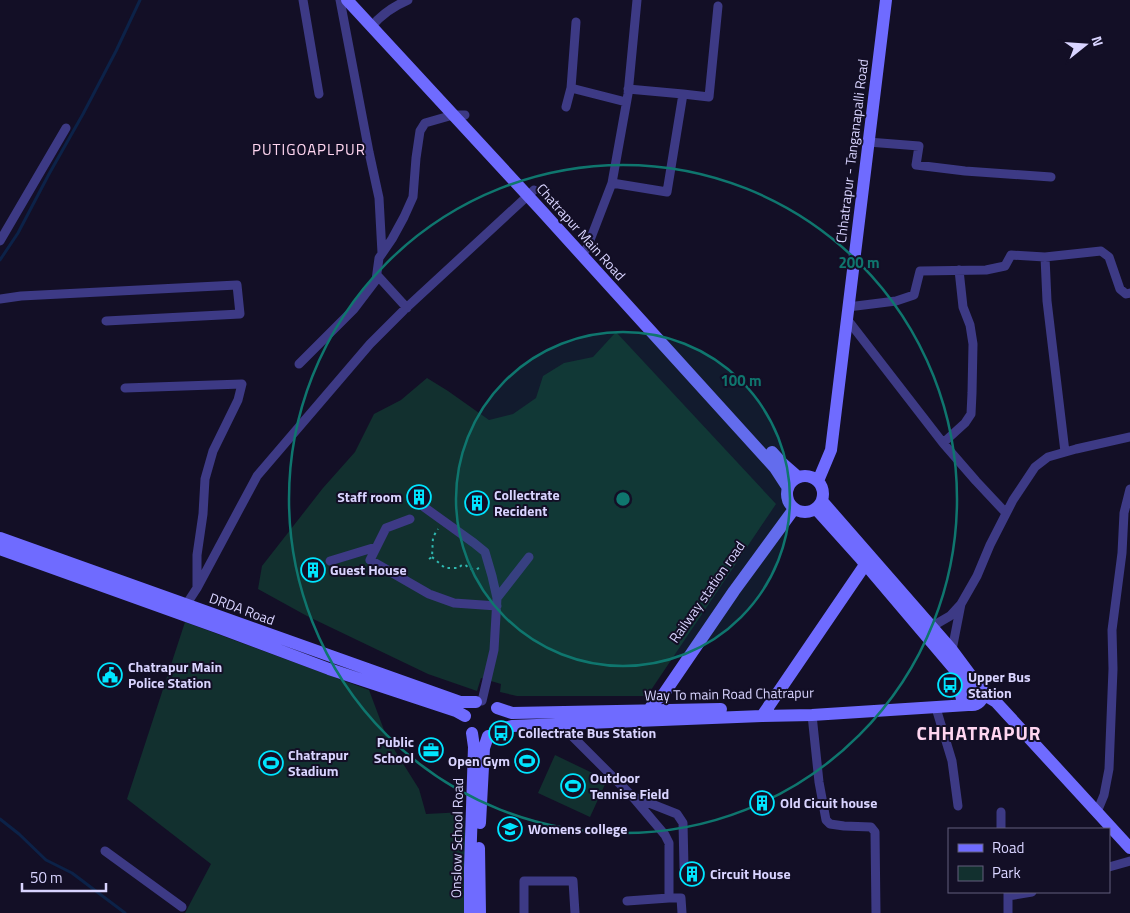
<svg xmlns="http://www.w3.org/2000/svg" width="1130" height="913" viewBox="0 0 1130 913" font-family="'Titillium Web',sans-serif">
<style>
.green{fill:#12302f}
.lines{fill:none;stroke-linecap:round;stroke-linejoin:round}
.stream{stroke:#0c2248;stroke-width:3}
.path{stroke:#2fb8b0;stroke-width:2;stroke-dasharray:2.5 4;stroke-linecap:butt}
.street{stroke:#3d3a85;stroke-width:9}
.secondary{stroke:#6f6bff;stroke-width:12}
.ring{fill:none;stroke:#0f766e;stroke-width:2.5}
.labels{text-anchor:middle;stroke-width:4;stroke-linejoin:round;paint-order:stroke}
.street-label{font-size:14px;fill:#d9d4ff;stroke:#130f26}
.poi-label{font-size:14px;font-weight:bold;fill:#d9d4ff;stroke:#130f26;text-anchor:start}
.neighbourhood-label{font-size:15px;letter-spacing:1px;fill:#ffd6f0;stroke:#130f26}
.district-label{font-size:19px;font-weight:bold;letter-spacing:1px;fill:#ffd6f0;stroke:#130f26}
.centre{fill:#0f766e;stroke:#130f26;stroke-width:2.5}
.ring-label{font-size:15px;text-anchor:middle;font-weight:bold;fill:#0f766e;stroke:#130f26;stroke-width:4;stroke-linejoin:round;paint-order:stroke}
</style>
<rect width="100%" height="100%" fill="#130f26"/>
<path class="green" d="M616,332L776,504L647,696H517L500,692L501,684L481,678L477,691L428,674L307,616L258,589L262,566L323,488L355,452L374,414L401,400L427,378L448,391L489,420L513,414L536,398L543,376L564,363L593,357Z
M185,622L369,690L387,738L419,789L426,814L464,812L468,913H185L211,864L127,799Z
M555,755L607,780L590,817L538,793Z"/>
<g class="lines">
<path class="stream" d="M0,260L18,233L49,174L83,114L116,51L140,0
M0,819L19,834L46,860L72,873L125,913"/>
<path class="path" d="M432,557L445,568H459C464,561 466,566 470,569L475,570L479,568
M429,559L432,557L433,537L438,529"/>
<path class="street" d="M303,0L319,94
M340,0L369,152L379,198L382,253
M372,26C381,15 394,6 408,0
M571,88L626,102
M628,89L683,94
M566,107L571,88L576,22
M868,142L919,146L916,165L965,171L1051,177
M612,183L667,192L683,94L709,97L718,6
M0,241L66,128
M582,254L587,248L612,183L628,94L637,0
M1045,257L1047,301L1065,452
M377,275L407,308
M0,299L21,296L237,285L240,314L106,321
M848,307L896,301L914,295L920,271L986,270L1005,266L1011,255L1045,257L1101,251L1109,257L1120,289L1126,294L1130,293
M847,319L943,443L976,481L1006,513
M299,364L354,309L376,280L379,258L392,239L404,217L413,197L416,158L420,131L425,123L453,115H465
M125,388L242,384L238,400L213,451L205,479L203,514L197,555V587
M943,443L965,423L971,414L972,393L973,344L970,325L963,307L959,270
M424,507L474,543L485,552L492,576L497,598L494,650L482,701
M410,519L386,528L370,560L429,594L454,603L497,606
M330,561L376,547
M497,598L529,557
M184,608L197,588L257,476L370,344L404,310L534,190
M931,627L950,616L961,604L977,576L990,545L1013,500L1035,467L1048,457L1076,449L1130,437
M952,650L961,604
M936,708L952,761L958,806
M812,715L819,782L826,820L830,824L844,826L871,827L875,832L876,913
M572,724V736L632,796L665,835L669,843V898H681L682,913
M634,797L677,814L683,823L684,868
M1001,812V829
M1097,812L1104,795L1109,769L1113,669L1112,630L1122,553L1124,513L1130,489
M105,851L182,907
M1109,867L1130,861
M1008,896L1032,892
M627,901L669,898
M524,913V881H573L575,913
M1008,913V892"/>
<path class="secondary" d="M347,0L541,210L775,468L788,488
M772,452L782,463L798,477
M787 494a18 18 0 1 1 36 0a18 18 0 1 1-36 0Z
M818,481L831,450L886,0
M822,501L952,650L978,685
M816,509L861,559L967,684
M0,538L460,702H476
M0,549L220,628L329,669L456,711L465,716
M961 694a11 11 0 1 1 22 0a11 11 0 1 1-22 0Z
M983,694L996,702L1130,848
M497,708L512,713L721,709
M645,715L656,700L663,695L734,591L794,509
M762,716L869,559
M496,731L512,726L762,716L812,715L968,705
M480,823L484,748L488,736
M479,848L480,913
M470,913V868L474,747L472,733"/>
</g>
<circle cx="623" cy="499" r="167" fill="#0f766e" fill-opacity=".12"/>
<g class="ring">
<circle cx="623" cy="499" r="167"/>
<circle cx="623" cy="499" r="334"/>
</g>
<defs>
<g id="building-ring" transform="scale(1.25)"><circle r="9.5" fill="#130f26" stroke="#00e5ff" stroke-width="1.5"/><path d="M-4-6H4V6H1V3H-1V6H-4ZM-2.5-4.3h1.7v1.8h-1.7ZM.8-4.3h1.7v1.8H.8ZM-2.5-1h1.7V.8h-1.7ZM.8-1h1.7V.8H.8Z" fill="#00e5ff"/></g>
<g id="civic-ring" transform="scale(1.25)"><circle r="9.5" fill="#130f26" stroke="#00e5ff" stroke-width="1.5"/><path d="M-.6-6.5H3V-4.5H.6V-3L4-1V1h2V6H-6V1h2V-1L-.6-3ZM-1.2 2.5V6h2.4V2.5Z" fill="#00e5ff"/></g>
<g id="bus-ring" transform="scale(1.25)"><circle r="9.5" fill="#130f26" stroke="#00e5ff" stroke-width="1.5"/><path d="M-5-6H5V4H4V6H2V4H-2V6H-4V4H-5ZM-3.5-4V0h7V-4ZM-3.5 1.2v1.5H-2V1.2ZM2 1.2v1.5H3.5V1.2Z" fill="#00e5ff"/></g>
<g id="office-ring" transform="scale(1.25)"><circle r="9.5" fill="#130f26" stroke="#00e5ff" stroke-width="1.5"/><path d="M-6-3h4V-5.5h4V-3h4V5H-6ZM-1-4.5V-3h2v-1.5ZM-6 0V1H6V0Z" fill="#00e5ff"/></g>
<g id="stadium-ring" transform="scale(1.25)"><circle r="9.5" fill="#130f26" stroke="#00e5ff" stroke-width="1.5"/><path d="M0-5a6.5 5 0 1 0 0 10a6.5 5 0 1 0 0-10ZM-3.5-1.8h7v3.6h-7Z" fill="#00e5ff"/></g>
<g id="university-ring" transform="scale(1.25)"><circle r="9.5" fill="#130f26" stroke="#00e5ff" stroke-width="1.5"/><path d="M0-5L7-2L0 1L-7-2ZM-4 1L0 2.5L4 1V4Q0 6-4 4Z" fill="#00e5ff"/></g>
</defs>
<g fill-rule="evenodd">
<use href="#building-ring" x="419" y="497"/>
<use href="#building-ring" x="477" y="503"/>
<use href="#building-ring" x="313" y="570"/>
<use href="#civic-ring" x="110" y="675"/>
<use href="#bus-ring" x="950" y="685"/>
<use href="#bus-ring" x="501" y="733"/>
<use href="#office-ring" x="431" y="750"/>
<use href="#stadium-ring" x="527" y="761"/>
<use href="#stadium-ring" x="271" y="763"/>
<use href="#stadium-ring" x="573" y="786"/>
<use href="#building-ring" x="762" y="803"/>
<use href="#university-ring" x="510" y="829"/>
<use href="#building-ring" x="692" y="874"/>
</g>
<g class="labels">
<g class="street-label">
<text transform="translate(852 151) rotate(-83)" y="5">Chhatrapur - Tanganapalli Road</text>
<text transform="translate(581 232) rotate(48)" y="5">Chatrapur Main Road</text>
<text transform="translate(707 592) rotate(-55)" y="5">Railway station road</text>
<text transform="translate(242 609) rotate(20)" y="5">DRDA Road</text>
<text transform="translate(729 694) rotate(-1)" y="5">Way To main Road Chatrapur</text>
<text transform="translate(457 838) rotate(-89)" y="5">Onslow School Road</text>
</g>
<g class="poi-label">
<text x="494" y="500">Collectrate<tspan x="494" dy="16">Recident</tspan></text>
<text x="402" y="502" text-anchor="end">Staff room</text>
<text x="330" y="575">Guest House</text>
<text x="128" y="672">Chatrapur Main<tspan x="128" dy="16">Police Station</tspan></text>
<text x="968" y="682">Upper Bus<tspan x="968" dy="16">Station</tspan></text>
<text x="518" y="738">Collectrate Bus Station</text>
<text x="414" y="747" text-anchor="end">Public<tspan x="414" dy="16">School</tspan></text>
<text x="288" y="760">Chatrapur<tspan x="288" dy="16">Stadium</tspan></text>
<text x="510" y="766" text-anchor="end">Open Gym</text>
<text x="590" y="783">Outdoor<tspan x="590" dy="16">Tennise Field</tspan></text>
<text x="780" y="808">Old Cicuit house</text>
<text x="528" y="834">Womens college</text>
<text x="710" y="879">Circuit House</text>
</g>
<g class="neighbourhood-label">
<text x="309" y="155">PUTIGOAPLPUR</text>
</g>
<g class="district-label">
<text x="979" y="740">CHHATRAPUR</text>
</g>
</g>
<circle cx="623" cy="499" r="8" class="centre"/>
<g class="ring-label">
<text x="859" y="268">200 m</text>
<text x="741" y="386">100 m</text>
</g>
<rect x="948" y="828" width="162" height="65" fill="#130f26" stroke="#625e7d"/>
<rect x="958" y="844" width="25" height="8" fill="#6f6bff" stroke="#625e7d"/>
<text x="992" y="853" font-size="15" fill="#d9d4ff">Road</text>
<rect x="958" y="866" width="25" height="15" fill="#12302f" stroke="#625e7d"/>
<text x="992" y="878" font-size="15" fill="#d9d4ff">Park</text>
<g transform="translate(1085 45) rotate(73)" stroke="#130f26" stroke-width="4" paint-order="stroke">
<path d="M0-4L9 19L0 12L-9 19Z" fill="#d9d4ff"/>
<text y="-8" font-size="14" font-weight="bold" text-anchor="middle" fill="#d9d4ff">N</text>
</g>
<path d="M22 883v8h84v-8" fill="none" stroke="#d9d4ff" stroke-width="2.5"/>
<text x="30" y="883" font-size="15" fill="#d9d4ff" stroke="#130f26" stroke-width="4" paint-order="stroke">50 m</text>
</svg>
